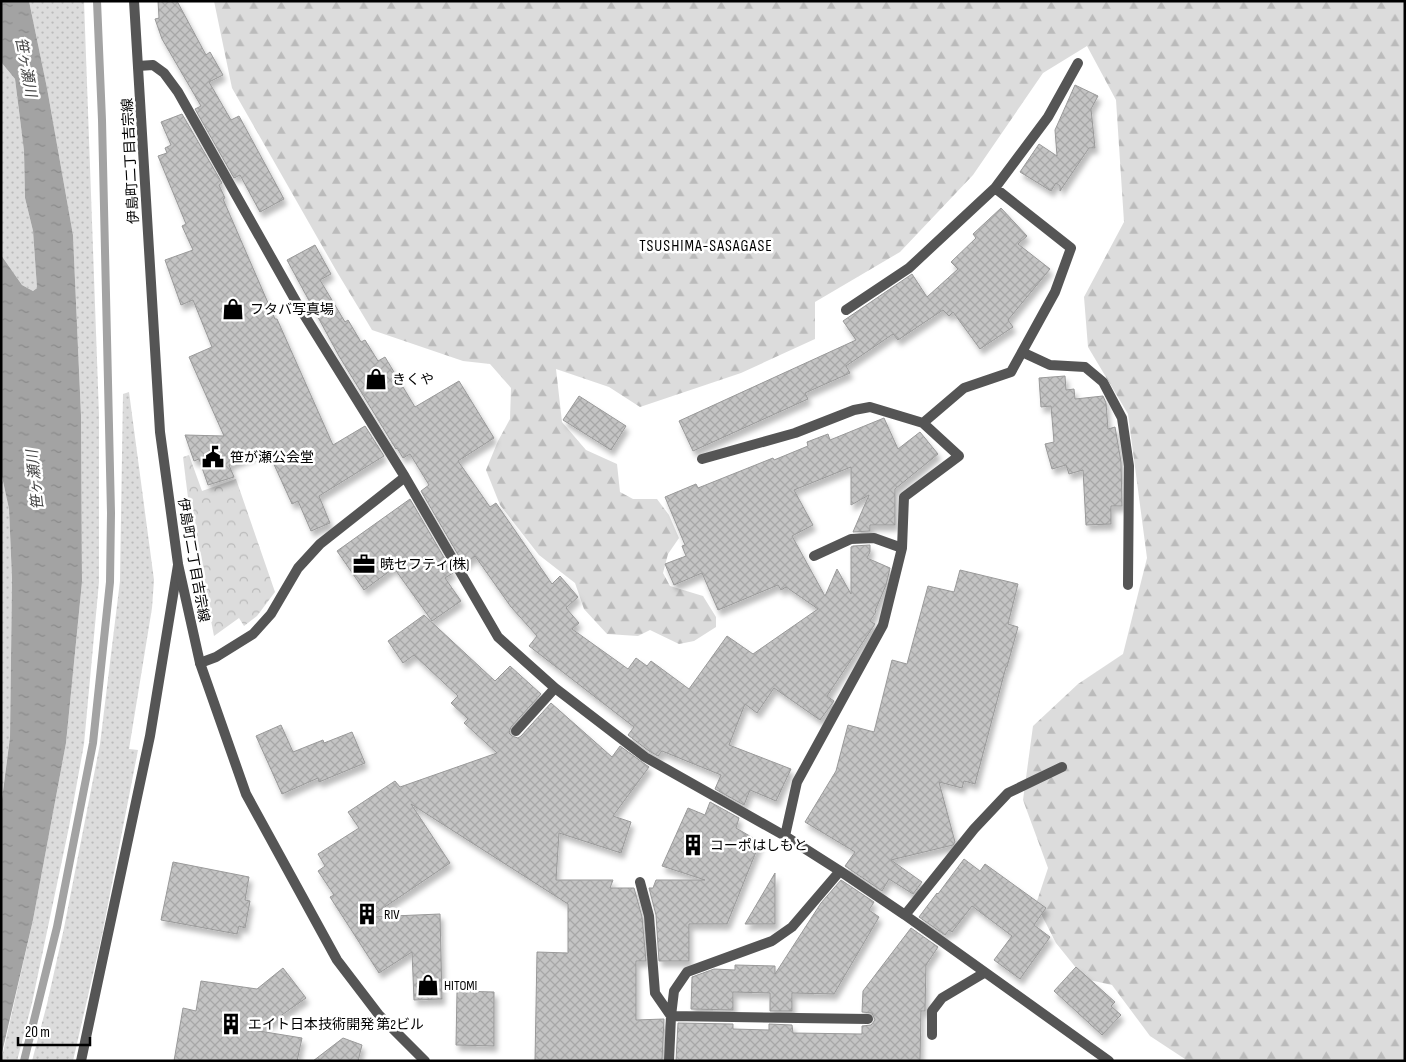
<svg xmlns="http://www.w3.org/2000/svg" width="1406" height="1062" viewBox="0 0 1406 1062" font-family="'Sofia Sans Condensed','Noto Sans JP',sans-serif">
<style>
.grass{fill:url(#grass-dots)}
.forest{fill:url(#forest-firs)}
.park{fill:url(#park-crowns)}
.water{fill:url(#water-ripples)}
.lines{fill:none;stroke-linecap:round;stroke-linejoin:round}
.stream{stroke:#a3a3a3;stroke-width:8}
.building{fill:url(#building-cross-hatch);stroke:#999;filter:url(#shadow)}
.minor{stroke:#555;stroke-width:10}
.tertiary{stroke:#555;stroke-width:10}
.labels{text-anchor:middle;stroke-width:5;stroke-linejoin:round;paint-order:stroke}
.street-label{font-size:14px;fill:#000;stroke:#fff}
.poi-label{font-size:14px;fill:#000;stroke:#fff;text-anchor:start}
.water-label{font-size:15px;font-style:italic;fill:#444;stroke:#fff}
.quarter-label{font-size:16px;letter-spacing:1px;fill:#000;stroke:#fff}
</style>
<defs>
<pattern id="grass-dots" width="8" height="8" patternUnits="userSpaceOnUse" patternTransform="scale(1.25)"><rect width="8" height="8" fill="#dcdcdc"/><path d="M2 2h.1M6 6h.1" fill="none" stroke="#bbb" stroke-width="1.8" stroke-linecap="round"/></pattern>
<pattern id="forest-firs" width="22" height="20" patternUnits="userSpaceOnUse" patternTransform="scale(1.25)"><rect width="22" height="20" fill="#dcdcdc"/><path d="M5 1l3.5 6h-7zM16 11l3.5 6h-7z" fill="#bbb"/></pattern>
<pattern id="park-crowns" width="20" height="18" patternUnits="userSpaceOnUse" patternTransform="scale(1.25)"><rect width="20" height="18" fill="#dcdcdc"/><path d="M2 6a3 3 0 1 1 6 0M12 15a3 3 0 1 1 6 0" fill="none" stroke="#bbb"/></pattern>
<pattern id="water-ripples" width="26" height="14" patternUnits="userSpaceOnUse" patternTransform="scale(1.25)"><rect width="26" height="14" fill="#a3a3a3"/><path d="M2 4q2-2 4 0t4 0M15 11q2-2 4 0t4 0" fill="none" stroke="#8b8b8b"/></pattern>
<pattern id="building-cross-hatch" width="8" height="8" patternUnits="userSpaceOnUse" patternTransform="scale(1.25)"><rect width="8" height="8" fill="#c4c4c4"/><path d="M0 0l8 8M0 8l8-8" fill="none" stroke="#a7a7a7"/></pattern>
<filter id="shadow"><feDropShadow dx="3" dy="5.5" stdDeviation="2.5" flood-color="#0004"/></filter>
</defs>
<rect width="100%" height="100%" fill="#fff"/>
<path class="grass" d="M29,1H84L99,415V582L84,744L69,827L32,1003L17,1061H1L33,920L66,743L82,582L81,415L73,235L47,88Z
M1,62L15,79L24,151L25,198L33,231L37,288L33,291L22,285L1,255Z
M129,392L154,580L152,608L129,749L138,750L102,935L73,1061H32L47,1004L64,928L100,744L120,581L123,394Z
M1,472L9,509L12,579L10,737L1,807Z"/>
<path class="forest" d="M214,1H1405V1061H1188L1150,1036L1112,985L1085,979L1056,943L1036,904L1048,868L1023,800L1033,726L1078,684L1123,654L1147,558L1128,414L1088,347L1084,297L1124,222L1116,100L1087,46L1043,73L973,175L900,252L815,302V339L741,373L640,407L609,387L556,369L562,422L586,450L617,464L620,492L633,499H657L669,515L679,538L668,554L663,573L670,586L703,596L716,617V627L694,641L679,644L650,630L638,636L607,634L584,609L575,583L539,555L500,505L486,470L498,441L510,419L511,388L490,364L463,361L372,330L337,272L232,88Z"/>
<path class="park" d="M189,455L202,491L236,479L275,592L257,616L244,626L239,618L214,636L189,506L183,457Z"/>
<path class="water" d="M1,1H29L47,88L73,235L81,415L82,582L66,743L33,920L1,1057V807L10,737L12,579L9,509L1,472V255L22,285L33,291L37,288L33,231L25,198L24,151L15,79L1,62Z"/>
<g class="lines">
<path class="stream" d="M24,1061L57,927L93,743L110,582L111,513L102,120L97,1"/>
</g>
<path class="building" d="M158,1H177L206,55L210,52L223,75L209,82L231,120L239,116L284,199L260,212L240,175L234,178L195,109L201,106L162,39L155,19L159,18Z
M1075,85L1098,96L1091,109L1095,148H1089L1060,191V186L1056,183L1051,191L1020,172L1039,144L1057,156L1055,130Z
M182,114L222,183L219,185L225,198L223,199L275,319H277L333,445L365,426L384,456L319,496L330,523L311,531L298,501L292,504L267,449L229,465L234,477L208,485L199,459L194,461L185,435L224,436L189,357L212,347L193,300L181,305L165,260L193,250L182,226L186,224L158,156L167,153L165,148L171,145L161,122Z
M1001,208L1027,236L1018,244L1050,269L1008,320L1013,327L980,349L953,312L949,316L943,310L898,340L893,334L846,366L850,373L805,393L808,399L693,451L679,421L856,340L843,321L912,274L927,297L958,269L951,262L976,238L973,234Z
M315,245L331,274L320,280L345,322L348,320L361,342L365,340L378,361L385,357L415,407L459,381L494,438L458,461L490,507L496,503L552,584L560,576L578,597L566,608L579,623L572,629L628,669L636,658L647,666L651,661L689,689L727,636L753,654L818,609L786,587L781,590L778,585L718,610L702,573L674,585L665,564L686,556L682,546L685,545L665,497L696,484L698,488L773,458L774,460L808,446L807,442L828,434L830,440L884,418L898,449L920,432L938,454L895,489V525H870V531L853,532L869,495L851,505V467L794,490L813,525L792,536L825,596L837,569L851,594V547L853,546L870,545V552L867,558L890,568L886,585L875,611L876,612L870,621L875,624L827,696L834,701L820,720L774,688L757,713L745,704L729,745L791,769L776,801L750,790L744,805L715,789L721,775L662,751L658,756L649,751L628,735L634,727L529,646L537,636L511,607L475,556L464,565L421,491L429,485L410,454L403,458L397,448L396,449L339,356L287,260Z
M1065,376L1066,390L1074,389L1075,399L1103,396L1106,403L1108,429L1115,427L1121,462L1122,506H1111V524L1086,525L1083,470L1069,474L1066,465L1052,469L1045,444L1054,442L1051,406L1041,407L1039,378Z
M579,396L626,426L611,450L563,420Z
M410,499L453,573L445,578L461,601L432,621L394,568L364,590L337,551Z
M960,570L1018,584L1008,624L1018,627L1007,667H1006L975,784L964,781L962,788L939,782L955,842L953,845L891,860L922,882L913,894L889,879L882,891L845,866L855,852L805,822L836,771L848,725L874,732L892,660L907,664L928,586L954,592Z
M424,615L495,681L510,666L541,694L511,727L509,733L512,736L518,738L521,736L551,703L612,757L620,746L649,767L613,816L631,822L621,853L559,833L556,880H613L610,888H634L642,917L646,961H636V1020L664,1019L662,1061H535L537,952L568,953V904L411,804L450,863L370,917L440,914L442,999L414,1000L412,952L379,973L330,897L334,895L318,871L325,866L318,854L359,828L348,812L395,781L400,787L497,753L464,723L468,719L451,703L458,696L414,655L403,663L388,641Z
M281,725L293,752L323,740L324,743L352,732L365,763L319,782L318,778L282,794L256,736Z
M710,802L739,818L736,828L760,842L727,924H689V961H659L656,915L649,888H653L656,880H705L662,866L688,808L705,815Z
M964,859L980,871L985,864L1046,908L1034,925L1050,937L1020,979L994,960L1012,936L972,906L952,932L949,930L945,935L919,917L937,893L938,894Z
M173,862L249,877L245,900L250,901L245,928L239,926L237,934L161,920Z
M775,873V924H745Z
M841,880L874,902L869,910L879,917L834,994L792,993V1011H770V993L733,992V1010L691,1009L692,977L714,969L735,970V965L775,966V974L821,903Z
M911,928L938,947L926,965L925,1011H921L920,1061H676L678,1023L733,1024V1029L769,1030V1024L792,1025L793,1033L862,1034V1026L871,1025L875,1020L872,1013L862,1012L863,991Z
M1076,967L1115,1002L1111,1006L1121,1015L1102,1035L1054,991Z
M283,968L306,998L259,1031L302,1038L297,1061H174L183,1008L196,1011L201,981L257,989Z
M457,991L494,992V1046L456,1045Z
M343,1038L362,1045L358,1061H313Z"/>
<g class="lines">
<path class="minor" d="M138,66L153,65L164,73L178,92L298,305L405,477L498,637L555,688L645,757L785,836L840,871L905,915L1109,1061
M846,310L909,268L995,188L1048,117L1078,63
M1022,352L1050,365L1085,367L1103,382L1122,418L1129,466L1128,585
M702,459L795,433L854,410L870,407L923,423
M814,556L851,539L874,538L902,548
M200,663L216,657L253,634L271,614L298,568L320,544L405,477
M516,731L555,688
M785,836L797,782L883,625L902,548L904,497L959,456L923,423L964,388L1011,372L1055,292L1071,248L995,188
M640,882L649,916L655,993L671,1016L868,1019
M905,915L974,829L1008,793L1062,767
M932,1035V1011L942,998L984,973
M81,1061L150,736L178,565
M669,1061L671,1016L674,991L687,972L772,941L792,927L840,871"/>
<path class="tertiary" d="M134,1L160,432L178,564L200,663L246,794L337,960L379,1015L425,1061"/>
</g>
<defs>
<g id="shop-bare" transform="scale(1.725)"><path d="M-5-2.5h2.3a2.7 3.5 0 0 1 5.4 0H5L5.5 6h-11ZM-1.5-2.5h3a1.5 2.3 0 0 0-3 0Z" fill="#000" stroke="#fff" stroke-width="2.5" paint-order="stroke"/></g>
<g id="civic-bare" transform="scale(1.725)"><path d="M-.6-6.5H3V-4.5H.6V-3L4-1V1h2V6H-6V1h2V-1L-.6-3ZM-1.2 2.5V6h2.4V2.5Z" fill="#000" stroke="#fff" stroke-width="2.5" paint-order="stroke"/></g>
<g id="office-bare" transform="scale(1.725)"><path d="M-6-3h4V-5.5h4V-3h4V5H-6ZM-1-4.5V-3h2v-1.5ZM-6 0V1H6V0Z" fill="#000" stroke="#fff" stroke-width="2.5" paint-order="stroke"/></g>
<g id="building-bare" transform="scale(1.725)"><path d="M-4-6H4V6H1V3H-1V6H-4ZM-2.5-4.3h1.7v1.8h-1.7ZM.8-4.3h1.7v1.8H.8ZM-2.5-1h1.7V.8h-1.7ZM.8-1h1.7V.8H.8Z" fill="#000" stroke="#fff" stroke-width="2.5" paint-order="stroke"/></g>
</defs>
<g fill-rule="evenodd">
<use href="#shop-bare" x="233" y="309"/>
<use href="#shop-bare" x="376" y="379"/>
<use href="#civic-bare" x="213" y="457"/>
<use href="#office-bare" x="364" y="564"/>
<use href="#building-bare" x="693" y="845"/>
<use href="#building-bare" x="367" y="914"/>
<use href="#shop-bare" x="428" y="985"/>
<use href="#building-bare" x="231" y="1024"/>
</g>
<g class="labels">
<g class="street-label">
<text transform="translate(130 161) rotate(-93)" y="5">伊島町二丁目吉宗線</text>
<text transform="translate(194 560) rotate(80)" y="5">伊島町二丁目吉宗線</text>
</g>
<g class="poi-label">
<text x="250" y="314">フタバ写真場</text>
<text x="392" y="384">きくや</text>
<text x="230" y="462">笹が瀬公会堂</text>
<text x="380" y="569">暁セフティ(株)</text>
<text x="710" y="850">コーポはしもと</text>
<text x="384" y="919">RIV</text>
<text x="444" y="990">HITOMI</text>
<text x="248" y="1029">エイト日本技術開発 第2ビル</text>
</g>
<g class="water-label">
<text transform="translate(26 67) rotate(80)" y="5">笹ヶ瀬川</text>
<text transform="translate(35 480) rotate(-96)" y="5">笹ヶ瀬川</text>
</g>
<g class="quarter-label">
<text x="706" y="251">TSUSHIMA-SASAGASE</text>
</g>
</g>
<rect width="1406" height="1062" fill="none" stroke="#000000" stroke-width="5"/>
<path d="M18 1037v8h72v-8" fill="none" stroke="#000000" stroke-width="2.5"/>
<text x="25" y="1037" font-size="15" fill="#000000" stroke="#ffffff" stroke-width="4" paint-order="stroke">20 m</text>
</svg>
